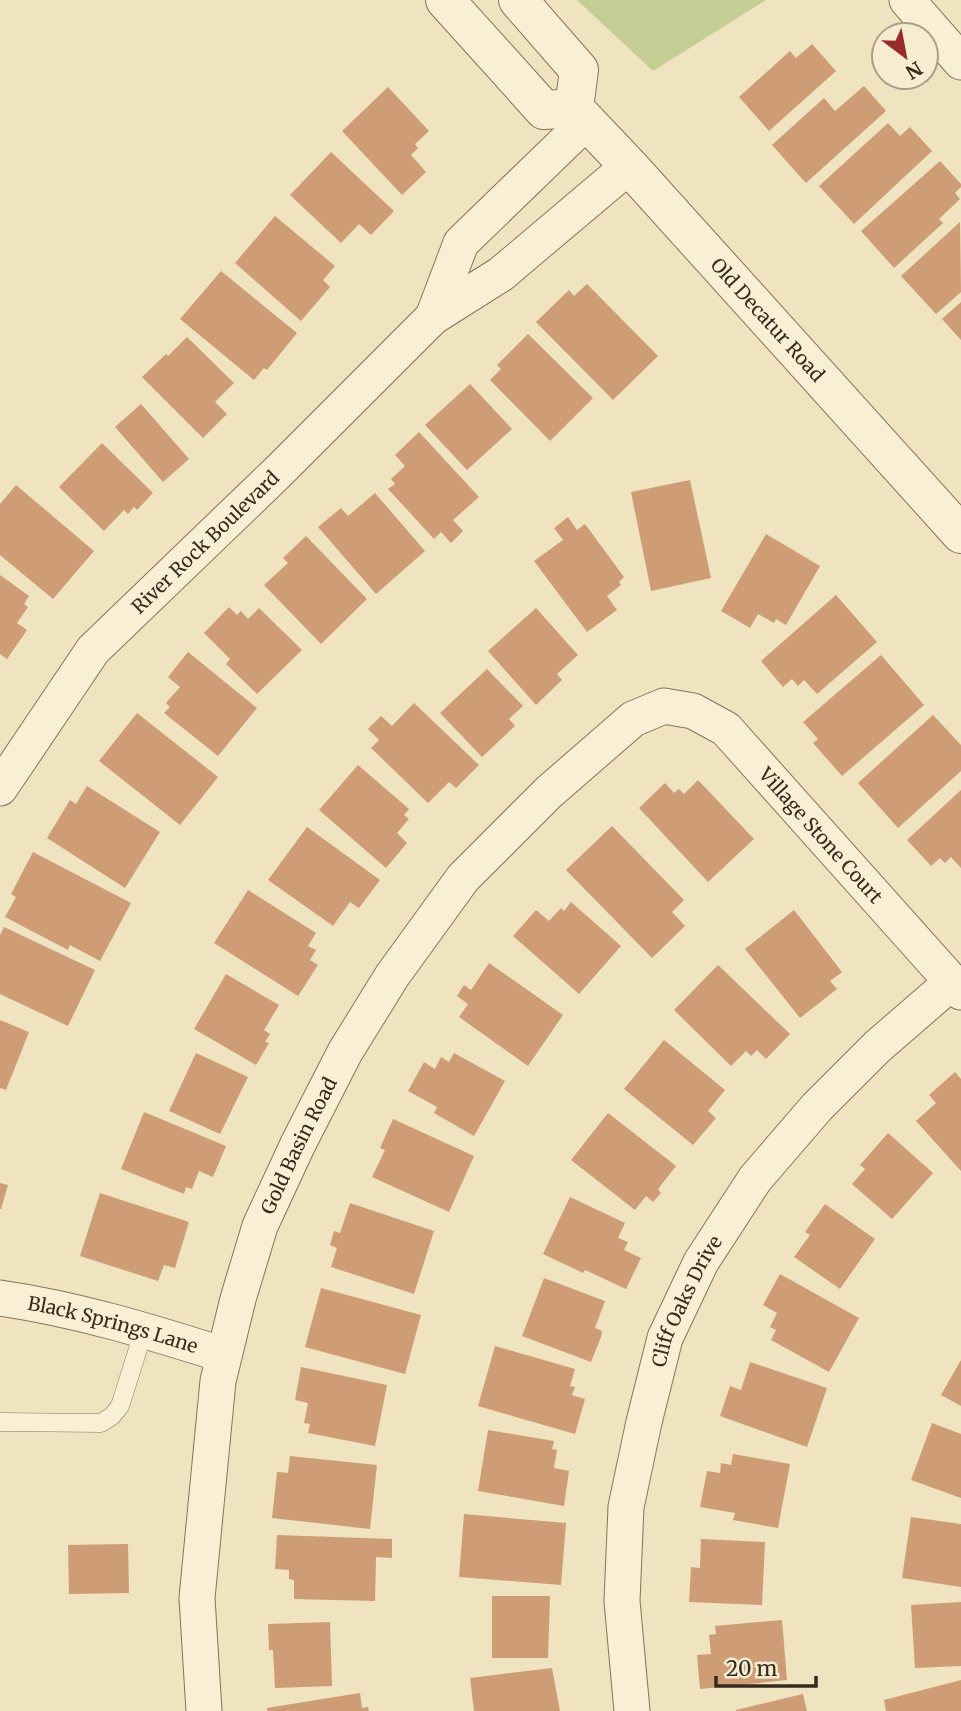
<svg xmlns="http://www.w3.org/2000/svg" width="961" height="1711" viewBox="0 0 961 1711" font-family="Merriweather,serif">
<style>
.green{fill:#c4cd94}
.building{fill:#ce9d76}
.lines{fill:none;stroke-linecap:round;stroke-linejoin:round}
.service-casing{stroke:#887358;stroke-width:19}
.minor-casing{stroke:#887358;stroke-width:37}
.tertiary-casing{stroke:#887358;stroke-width:40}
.service{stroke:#f9efd4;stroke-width:18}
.minor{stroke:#f9efd4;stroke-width:35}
.tertiary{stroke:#f9efd4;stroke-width:38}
.labels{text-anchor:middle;stroke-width:5;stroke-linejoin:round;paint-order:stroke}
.street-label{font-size:19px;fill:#372b1d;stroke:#f6ecd0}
</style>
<rect width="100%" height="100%" fill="#efe3c0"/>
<path class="green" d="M577,0H766L653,71Z"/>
<path class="building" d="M812,44L836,71L769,131L739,97L790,51L796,58Z
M864,86L886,111L806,183L772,145L824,98L835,111Z
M388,87L429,131L415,144L418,148L411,155L426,172L402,195L342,131Z
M888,123L900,136L910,127L932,151L854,224L819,186Z
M331,152L394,211L371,235L359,224L341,243L290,195Z
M940,161L961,184V187L955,193L960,199L939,219L943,223L894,268L861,231Z
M275,216L335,266L323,280L330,287L301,321L235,263Z
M960,222L961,292L936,314L901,276Z
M221,271L297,333L267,370L264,368L254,380L180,319Z
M587,284L658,356L613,400L536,322L569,290L574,296Z
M961,302V340L942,319Z
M528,334L593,398L550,441L490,380L501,369L497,365Z
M187,337L234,383L215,402L227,414L203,438L142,377L166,354L168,356Z
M470,384L512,429L467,470L425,425Z
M141,404L189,459L163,482L115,427Z
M419,432L479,497L453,520L463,531L451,543L441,532L434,539L388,489L395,484L391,479L405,466L395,455Z
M102,443L153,493L137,510L134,507L128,514L124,510L104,531L59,487Z
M690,480L711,578L651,591L631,492Z
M16,485L94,551L53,599L0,555V504Z
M375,493L425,551L376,594L318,527L341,508L348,516Z
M568,517L577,530L585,524L624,577L619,582L621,585L607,596L617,610L587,632L534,561L563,540L554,528Z
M766,534L820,566L786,625L776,619L774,623L758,614L750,628L721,611Z
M306,536L367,599L321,644L264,585L288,563L283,558Z
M0,575L29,596L24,604L28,607L17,623L27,630L7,659L0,654Z
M836,595L877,642L817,694L804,680L798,686L792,679L783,687L761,661Z
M229,607L237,615L241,611L248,619L259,608L302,650L257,694L226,664L230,659L204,633Z
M536,608L578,655L557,674L562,680L536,705L488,651Z
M188,652L257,708L218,756L164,713L170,707L166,703L180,687L168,677Z
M881,655L924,705L842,776L813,743L818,739L803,722Z
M487,669L523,706L509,719L515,726L482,757L440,713Z
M414,703L479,765L456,788L449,782L428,803L371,748L379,740L368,729L381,716L392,726Z
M137,713L218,777L180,825L99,761Z
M933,715L961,745V771L898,828L858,783Z
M358,765L409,809L404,815L409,819L397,833L407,843L386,868L319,810Z
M698,780L754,839L708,882L639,808L665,783L674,793L679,789L684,794Z
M87,786L160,832L125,888L47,838L70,800L76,804Z
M961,790V868L951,857L945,863L940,858L931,866L907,840Z
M612,826L684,900L672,912L685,926L652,958L566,870Z
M307,827L380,880L359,908L350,902L333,926L268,880Z
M33,852L131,903L100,961L70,945L68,950L5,917L16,897L11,894Z
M248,890L316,933L308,946L316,950L310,960L318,965L298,996L214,943Z
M571,902L621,946L579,994L513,936L536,910L549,921L561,908L564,911Z
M794,910L842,972L830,981L837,989L800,1018L745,949Z
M4,927L95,970L68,1026L0,994V935Z
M489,963L563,1015L528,1066L459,1017L468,1004L457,996L464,985L471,990Z
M718,965L790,1034L766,1059L757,1050L751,1056L746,1051L731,1066L674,1010Z
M226,974L279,1005L264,1030L270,1034L265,1042L269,1043L256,1065L194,1029Z
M0,1020L29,1032L6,1090L0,1088Z
M664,1040L725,1090L708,1111L716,1118L693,1145L624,1089Z
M196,1053L248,1077L220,1134L169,1111Z
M454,1053L505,1081L474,1136L434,1113L437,1107L408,1091L424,1062L435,1069L441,1057L449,1062Z
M955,1072L961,1079V1171L916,1121L936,1103L929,1095Z
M144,1112L226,1146L213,1177L199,1171L192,1189L186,1187L184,1194L121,1169Z
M608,1113L676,1166L658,1189L661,1193L653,1202L646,1196L635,1210L571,1160Z
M393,1119L474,1156L449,1212L372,1177L385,1150L380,1148Z
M888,1133L933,1173L892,1219L852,1184L865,1169L860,1165Z
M0,1183L8,1185L1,1209H0Z
M100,1193L189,1222L175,1268L164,1265L158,1281L80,1256Z
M570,1197L625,1223L618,1238L628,1242L624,1250L641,1258L626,1289L585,1270L583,1273L543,1254Z
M350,1203L434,1231L414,1294L331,1267L337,1248L330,1245L334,1231L340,1233Z
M825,1204L875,1239L840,1289L794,1257L810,1235L805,1232Z
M780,1274L859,1318L829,1372L771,1340L776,1330L770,1327L777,1313L763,1305Z
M544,1278L605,1301L595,1328L602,1331L601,1337L591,1362L522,1336Z
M321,1288L421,1315L405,1374L305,1347Z
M495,1346L575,1369L570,1386L575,1387L572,1395L585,1399L575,1434L478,1406Z
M961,1360V1406L941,1395Z
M750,1362L827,1388L807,1447L720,1416L730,1386L741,1390Z
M301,1367L387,1385L375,1446L308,1433L310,1424L304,1423L308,1403L295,1400Z
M932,1423L961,1434V1498L911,1480Z
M488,1430L554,1441L552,1449L557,1450L554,1468L569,1471L564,1506L478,1491Z
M733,1454L790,1464L778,1528L733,1520L735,1513L700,1507L707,1471L720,1473L721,1463L731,1465Z
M290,1456L377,1465L370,1529L272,1518L277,1472L288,1473Z
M464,1514L566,1523L561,1585L459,1577Z
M911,1517L961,1524V1587L902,1578Z
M277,1535L392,1539V1558L376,1557L375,1601L294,1599V1580L289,1579V1570L275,1569Z
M701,1539L765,1542L762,1605L689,1602L691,1567L700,1568Z
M128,1544L129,1593L69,1594L68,1545Z
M492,1596H550L548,1658H492Z
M961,1602V1666L915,1668L911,1605Z
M782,1620L787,1680L700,1689L697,1655L711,1654L709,1635L716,1634L715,1626Z
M330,1622L332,1686L275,1688L273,1650H269L268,1624Z
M552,1668L560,1711H474L470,1678Z
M961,1680V1711H886L884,1700Z
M360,1693L362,1708L368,1707L369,1711H267V1708Z
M803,1694L807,1711H736V1710Z"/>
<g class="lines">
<g class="service-casing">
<path id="service" d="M0,1422L101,1423L112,1416L120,1406L144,1330"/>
</g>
<g class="minor-casing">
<g id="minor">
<path d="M907,0L961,62"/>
<path d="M433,317L461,243L586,122"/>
<path id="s1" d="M0,788L93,650L278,472L433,317L501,274L629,166"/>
<path id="s2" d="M0,1298C77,1309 151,1332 224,1355"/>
<path id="s3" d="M204,1711L197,1598L218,1381L238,1299L260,1226L298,1144L345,1052L392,976L463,878L549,792L633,719L664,706L693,711L726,729L961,992"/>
<path id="s4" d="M632,1711L622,1601L626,1507L644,1422L665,1338L701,1262L755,1179L817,1107L877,1047L952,982"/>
</g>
</g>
<g class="tertiary-casing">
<g id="tertiary">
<path d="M445,0L544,110L574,108"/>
<path d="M518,0L579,70L574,108"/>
<path id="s5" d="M574,108L629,166L961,534"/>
</g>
</g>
<use href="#service" class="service"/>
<use href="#minor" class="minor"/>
<use href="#tertiary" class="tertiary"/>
</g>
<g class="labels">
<g class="street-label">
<text dy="7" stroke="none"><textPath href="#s5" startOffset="287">Old Decatur Road</textPath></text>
<text dy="7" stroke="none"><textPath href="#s1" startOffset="322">River Rock Boulevard</textPath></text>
<text dy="7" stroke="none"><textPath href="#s3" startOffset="1372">Village Stone Court</textPath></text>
<text dy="7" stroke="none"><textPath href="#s3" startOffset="581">Gold Basin Road</textPath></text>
<text dy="7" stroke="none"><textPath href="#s4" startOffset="420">Cliff Oaks Drive</textPath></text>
<text dy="7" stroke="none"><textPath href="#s2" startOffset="116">Black Springs Lane</textPath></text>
</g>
</g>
<g transform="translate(905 56) rotate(148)"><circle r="33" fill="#f6ecd0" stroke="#aa9f88" stroke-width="2"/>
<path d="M0-5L12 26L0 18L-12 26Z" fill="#982a27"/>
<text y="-10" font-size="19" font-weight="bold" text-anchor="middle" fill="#372b1d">N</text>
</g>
<path d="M716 1676v10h100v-10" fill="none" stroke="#372b1d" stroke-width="3.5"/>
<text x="726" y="1676" font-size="21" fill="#372b1d" stroke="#f6ecd0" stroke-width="5" paint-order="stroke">20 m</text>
</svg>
